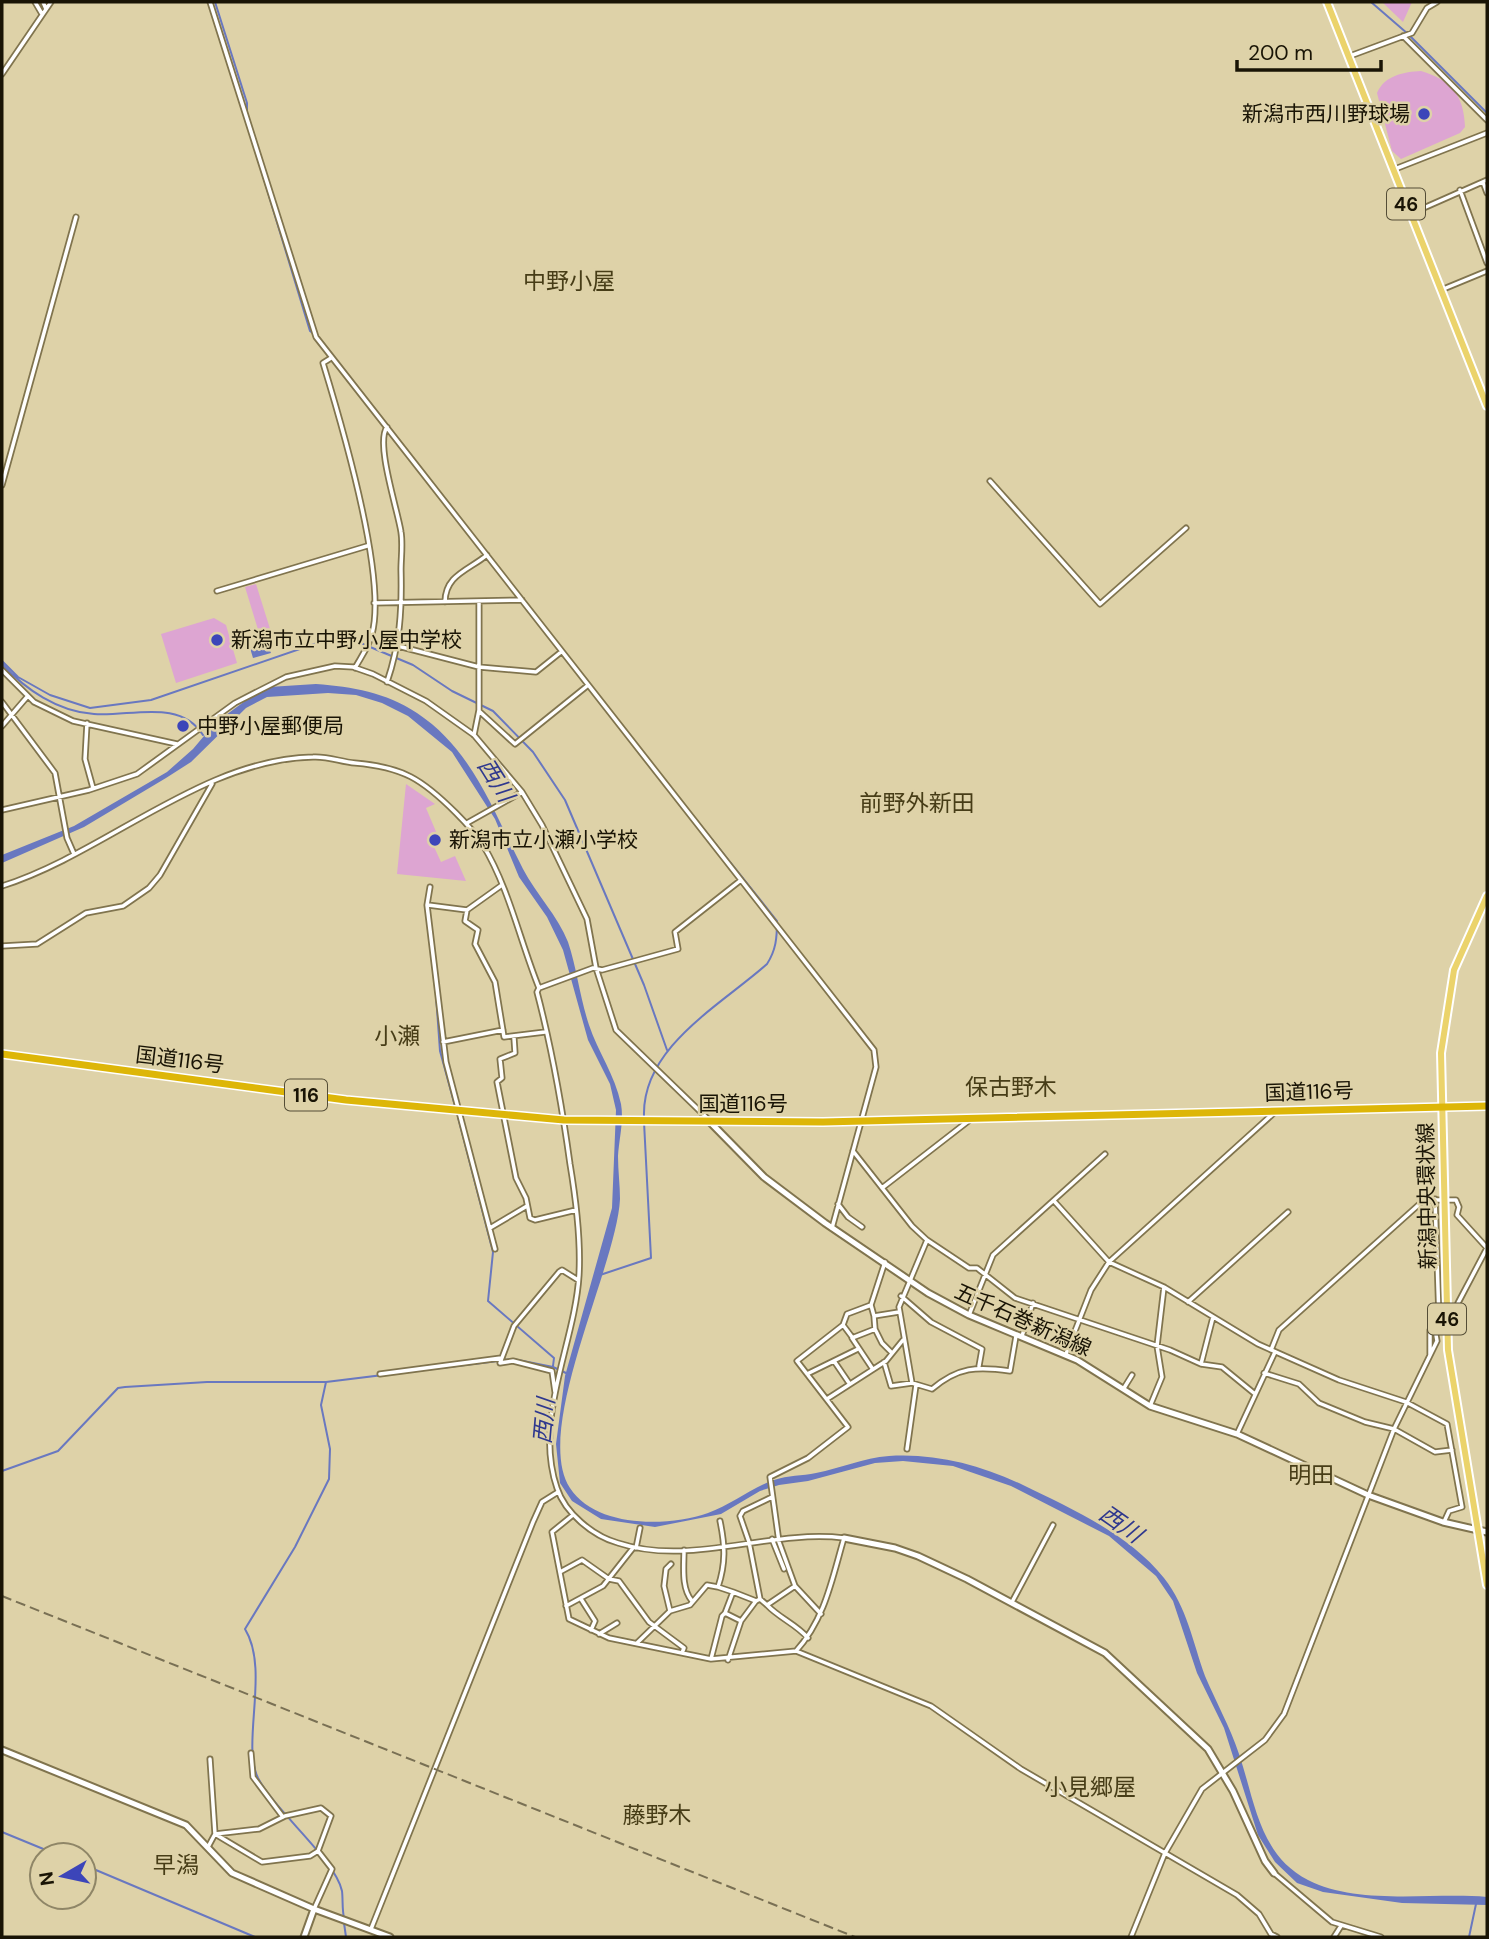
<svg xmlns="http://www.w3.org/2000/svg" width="1489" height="1939" viewBox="0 0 1489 1939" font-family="'DM Sans','Noto Sans JP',sans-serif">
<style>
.green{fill:#dda5d2}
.water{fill:#6978c0}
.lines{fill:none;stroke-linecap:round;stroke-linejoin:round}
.stream{stroke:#6978c0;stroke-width:2}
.street-casing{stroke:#80744e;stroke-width:7}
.secondary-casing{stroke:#80744e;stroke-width:9}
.primary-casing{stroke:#fff;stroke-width:10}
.highway-casing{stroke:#fff;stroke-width:10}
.street{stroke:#fff;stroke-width:3.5}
.secondary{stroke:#fff;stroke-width:5}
.primary{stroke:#ebd36b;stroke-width:6}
.highway{stroke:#ddb608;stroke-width:7}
.rail{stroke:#797054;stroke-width:2;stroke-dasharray:10 5;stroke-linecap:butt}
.poi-dot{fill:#3c45b9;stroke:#ded2a8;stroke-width:2.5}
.labels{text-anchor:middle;stroke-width:5;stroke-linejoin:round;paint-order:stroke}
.shield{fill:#ded2a8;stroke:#544d36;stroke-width:2}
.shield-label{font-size:19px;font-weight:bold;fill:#191405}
.poi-label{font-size:21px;fill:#191405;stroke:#ded2a8;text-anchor:start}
.street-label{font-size:21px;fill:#191405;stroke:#ded2a8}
.neighbourhood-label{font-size:23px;fill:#473d17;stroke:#ded2a8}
.water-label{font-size:23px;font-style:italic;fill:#2f388e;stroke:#ded2a8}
</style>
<rect width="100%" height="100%" fill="#ded2a8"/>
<path class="green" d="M1382,2H1412L1403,22Z
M1421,71C1451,80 1464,95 1465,127L1460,133L1401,159L1392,151L1377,93C1385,75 1404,72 1421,71Z
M256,584L271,632L260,636L245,587Z
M214,618L226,625L237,663L176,683L161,634Z
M406,784L435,804L426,808L437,834L430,838L441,862L455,856L466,881L397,874Z"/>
<path class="water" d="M267,643L271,653L253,658L250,648Z
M316,684C353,687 385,692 417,713C473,750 494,813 523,869C536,894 558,916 568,942C577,969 580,998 589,1025C598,1052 615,1075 621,1104C624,1121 619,1139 618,1156C618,1171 620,1185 620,1199C617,1266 532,1430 570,1488C596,1528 667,1527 708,1513C731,1505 751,1488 774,1480C788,1475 802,1476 816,1473C841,1468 863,1458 889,1456C935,1453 981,1465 1023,1485C1072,1509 1129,1534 1164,1578C1187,1607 1193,1643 1205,1676C1216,1702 1230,1727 1239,1754C1255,1801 1259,1855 1308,1880C1358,1906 1433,1892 1487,1897V1905L1402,1903L1323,1892L1297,1883L1275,1862L1258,1835L1224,1728L1197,1673L1173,1601L1156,1576L1109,1536L1011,1486L953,1466L903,1461L875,1463L808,1481L779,1485L760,1491L721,1514L655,1527L601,1519L572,1501L560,1483L556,1444L565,1376L612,1208L616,1110L610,1084L588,1040L563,950L547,917L519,877L495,819L452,752L408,716L382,703L356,695L328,693L267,697L246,708L191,762L166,778L84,827L2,863V855L74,826L167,772L193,749L215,723L256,693L269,687Z"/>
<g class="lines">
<path class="stream" d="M215,2L247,103V115
M1371,2L1408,34L1487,113
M246,120L310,331L314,334
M321,340L567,655
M2,661L18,677L50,695L90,708L151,700L326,640L341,639L363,644L413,665L452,691L493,711L533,752L565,800L644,985L667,1050
M2,664C25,689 58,712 94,714C130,717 180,698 203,735
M584,676L608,708
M429,933L434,976
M436,995L440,1051L455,1106
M644,1116C642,1047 721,1005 767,964C776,950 777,938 777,921L650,762
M458,1117L493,1252L488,1301L554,1358L553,1366
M600,1275L651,1258L644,1122
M326,1382L321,1405L330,1449L329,1479L295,1547L245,1629C270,1670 241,1743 258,1778C275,1811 335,1859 342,1891C343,1899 342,1909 344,1918
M2,1471L58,1451L118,1388L125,1387L207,1382H326L513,1359L553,1367L566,1373
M2,1832L58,1855
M84,1865L255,1937
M344,1923L346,1937
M1469,1937L1476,1904"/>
<g class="street-casing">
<path id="street" d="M35,2L42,14
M43,2L46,9
M210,2L316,337L874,1050L876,1067L832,1228
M1403,36L1487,120
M1350,56L1412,33L1427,8L1437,2
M2,74L51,2
M1395,169L1487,133
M1483,182L1487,193
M1460,190L1487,263
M1410,214L1487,180
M1441,290L1487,271
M331,358L323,363C341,422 387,578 372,634C369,646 361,657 355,668
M387,427C375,443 398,511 401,532C403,544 401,558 401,570C402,610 400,644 387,682
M990,481L1100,604L1186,528
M2,485L76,217
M217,591L367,546
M445,602C445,575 469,570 487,555
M374,603L522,600
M398,646L479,667L536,672L561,652
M2,670L34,702L73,721L177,744
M2,702L55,773L67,838L74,854
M479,711L515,744L587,686
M87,723L85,759L93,788
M2,726L27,697
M474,735L479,710V601
M2,810L89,790L137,774L235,703L286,677L335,666L353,667L373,674L426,701L474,735L522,792L542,825L587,919L596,968L616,1030L708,1119
M467,823L522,792
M502,885L467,910L465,921L478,930L475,944L495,982L504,1037L545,1032
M2,886C106,853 202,759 313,757C328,756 341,762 355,763C403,767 422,779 456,813C466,823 475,832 483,845C509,888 520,941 539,988L537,992C552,1049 562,1106 570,1164C576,1200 581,1238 579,1275C575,1344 533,1418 557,1488C565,1513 593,1536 618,1543C691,1567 769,1529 844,1538C832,1579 825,1619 796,1651L711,1659L609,1638L569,1619L552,1532L573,1515
M430,887L427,905L446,1062L495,1249
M428,905L467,910
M2,946L37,944L86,913L123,906L149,888L160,875L212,784
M539,988L593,968L602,970L678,949L675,932L741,880
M514,1038L515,1053L500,1059L502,1078L497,1082L516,1178L526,1198L530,1218L535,1220L576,1210
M443,1042L503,1030
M853,1151L912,1226L927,1240L969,1268H977L1015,1298L1170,1350L1201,1364L1213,1317
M882,1188L971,1119
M1054,1201L1109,1262L1164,1287L1258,1344L1339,1380L1406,1402L1447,1424L1462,1507L1449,1511L1444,1522
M838,1204L848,1217L862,1227
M490,1228L527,1206
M901,1296L931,1322L982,1349L979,1366
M1188,1302L1288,1212
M871,1305L874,1316L899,1312
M969,1315L993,1255L1105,1154
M843,1325L852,1337
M875,1329L882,1343L891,1352
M1022,1336L1033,1303
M1066,1354L1091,1290L1109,1262L1275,1112
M1430,1355V1330L1439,1318L1435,1199
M834,1361L849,1383
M884,1362L891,1386L912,1383L932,1389C958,1367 977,1366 1010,1371L1016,1336
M1201,1364L1222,1367L1255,1394
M872,1368L852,1338L875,1329L874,1316
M1264,1373L1299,1384L1319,1403L1365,1422L1394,1429L1435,1452L1452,1450
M380,1374L501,1358
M807,1374L858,1349
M912,1383L899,1307L927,1240
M1124,1388L1132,1375
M555,1392L552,1371L513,1361L500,1363L514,1326L559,1272L562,1270L578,1280
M827,1399L886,1361L903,1340
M1150,1406L1162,1377L1157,1346L1164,1287
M1237,1434L1275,1352
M907,1449L916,1385
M772,1539L784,1569
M636,1548L640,1528
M684,1550C684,1567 681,1588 692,1601
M560,1572L582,1560L609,1579L619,1581L649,1622L684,1648L682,1653
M795,1586L767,1605C779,1618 796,1624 808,1638
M718,1587L733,1592
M581,1599L595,1621L591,1630
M760,1599L749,1542L740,1516L743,1511L772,1497
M1012,1602L1053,1525
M566,1606L603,1586L633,1548
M670,1611L664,1586L666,1569L671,1564
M725,1613L733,1592L756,1601
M821,1614L795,1586L779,1542L770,1477L808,1458L848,1427L797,1361L843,1325L847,1314L871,1305L885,1262
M599,1634L617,1623
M637,1643L670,1611L690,1605L707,1585L718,1587C726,1563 725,1545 720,1521
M796,1651L931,1706L1021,1769L1237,1895L1259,1914L1271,1934L1277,1937
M711,1659L722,1616L725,1613L741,1621
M728,1660L741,1621L756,1601L760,1599L767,1605
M251,1753L253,1777L283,1817
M321,1808L331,1816L318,1851L310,1856L262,1862L215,1834L259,1829L285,1816Z
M208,1847L215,1834L210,1759
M68,1855L70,1850
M1274,1873L1332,1922L1381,1937
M314,1909L332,1869L318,1851
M371,1929L533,1522L542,1502L558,1492
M1131,1937L1165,1853L1202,1789L1265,1740L1284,1714L1394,1429L1437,1341L1435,1329L1458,1324V1303L1487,1248L1457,1215L1459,1207L1456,1200H1424L1279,1330L1271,1350
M1334,1937L1341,1926"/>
</g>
<g class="secondary-casing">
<path id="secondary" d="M709,1121L764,1177L825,1223L928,1293L969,1315L1077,1360L1150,1406L1237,1434L1368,1495L1443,1522L1487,1532
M844,1538L895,1548L918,1556L967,1579L1105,1653L1208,1749L1233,1791L1265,1861L1274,1873
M2,1750L186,1825L232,1873L314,1909L390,1937
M304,1937L314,1909"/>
</g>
<g class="primary-casing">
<path id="primary" d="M1327,2L1487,406
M1487,896L1454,970L1441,1053L1448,1350L1487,1585"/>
</g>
<g class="highway-casing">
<path id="highway" d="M2,1054L346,1100L564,1120L823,1122L1487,1106"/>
</g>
<use href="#street" class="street"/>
<use href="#secondary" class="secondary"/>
<use href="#primary" class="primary"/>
<use href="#highway" class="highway"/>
<path class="rail" d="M2,1596L855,1937"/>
</g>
<g class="poi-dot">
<circle cx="1424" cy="114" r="7"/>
<circle cx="217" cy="640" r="7"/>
<circle cx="183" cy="726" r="7"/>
<circle cx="435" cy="840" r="7"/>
</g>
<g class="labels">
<g class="shield">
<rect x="1387" y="188.5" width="38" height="31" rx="5"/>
<rect x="285" y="1079.5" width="42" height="31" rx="5"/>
<rect x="1428" y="1303.5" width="38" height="31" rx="5"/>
</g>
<g class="shield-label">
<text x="1406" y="211">46</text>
<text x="306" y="1102">116</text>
<text x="1447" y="1326">46</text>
</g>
<g class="poi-label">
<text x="1410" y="121" text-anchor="end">新潟市西川野球場</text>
<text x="231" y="647">新潟市立中野小屋中学校</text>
<text x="197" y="733">中野小屋郵便局</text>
<text x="449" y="847">新潟市立小瀬小学校</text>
</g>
<g class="street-label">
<text transform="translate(180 1060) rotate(7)" y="7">国道116号</text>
<text transform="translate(1309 1092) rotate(-2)" y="7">国道116号</text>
<text x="743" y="1111">国道116号</text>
<text transform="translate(1427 1196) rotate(-91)" y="7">新潟中央環状線</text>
<text transform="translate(1023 1320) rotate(24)" y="7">五千石巻新潟線</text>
</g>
<g class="neighbourhood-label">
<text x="569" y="289">中野小屋</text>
<text x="917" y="811">前野外新田</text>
<text x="397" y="1044">小瀬</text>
<text x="1011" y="1095">保古野木</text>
<text x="1311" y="1483">明田</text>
<text x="1090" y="1795">小見郷屋</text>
<text x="657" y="1823">藤野木</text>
<text x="176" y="1873">早潟</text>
</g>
<g class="water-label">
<text transform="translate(496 780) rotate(58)" y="8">西川</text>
<text transform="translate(544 1421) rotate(-85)" y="8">西川</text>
<text transform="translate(1121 1524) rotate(35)" y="8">西川</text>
</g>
</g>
<rect width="1489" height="1939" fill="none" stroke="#191405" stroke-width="7"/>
<g transform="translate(63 1876) rotate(261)"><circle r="33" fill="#ded2a8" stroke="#8f8667" stroke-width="2"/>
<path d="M0-5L12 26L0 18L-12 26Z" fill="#3c45b9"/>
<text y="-10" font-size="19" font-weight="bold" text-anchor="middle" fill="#191405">N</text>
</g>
<path d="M1237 60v10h144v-10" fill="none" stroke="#191405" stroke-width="3.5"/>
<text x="1248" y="60" font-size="21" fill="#191405" stroke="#ded2a8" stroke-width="5" paint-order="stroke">200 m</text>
</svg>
